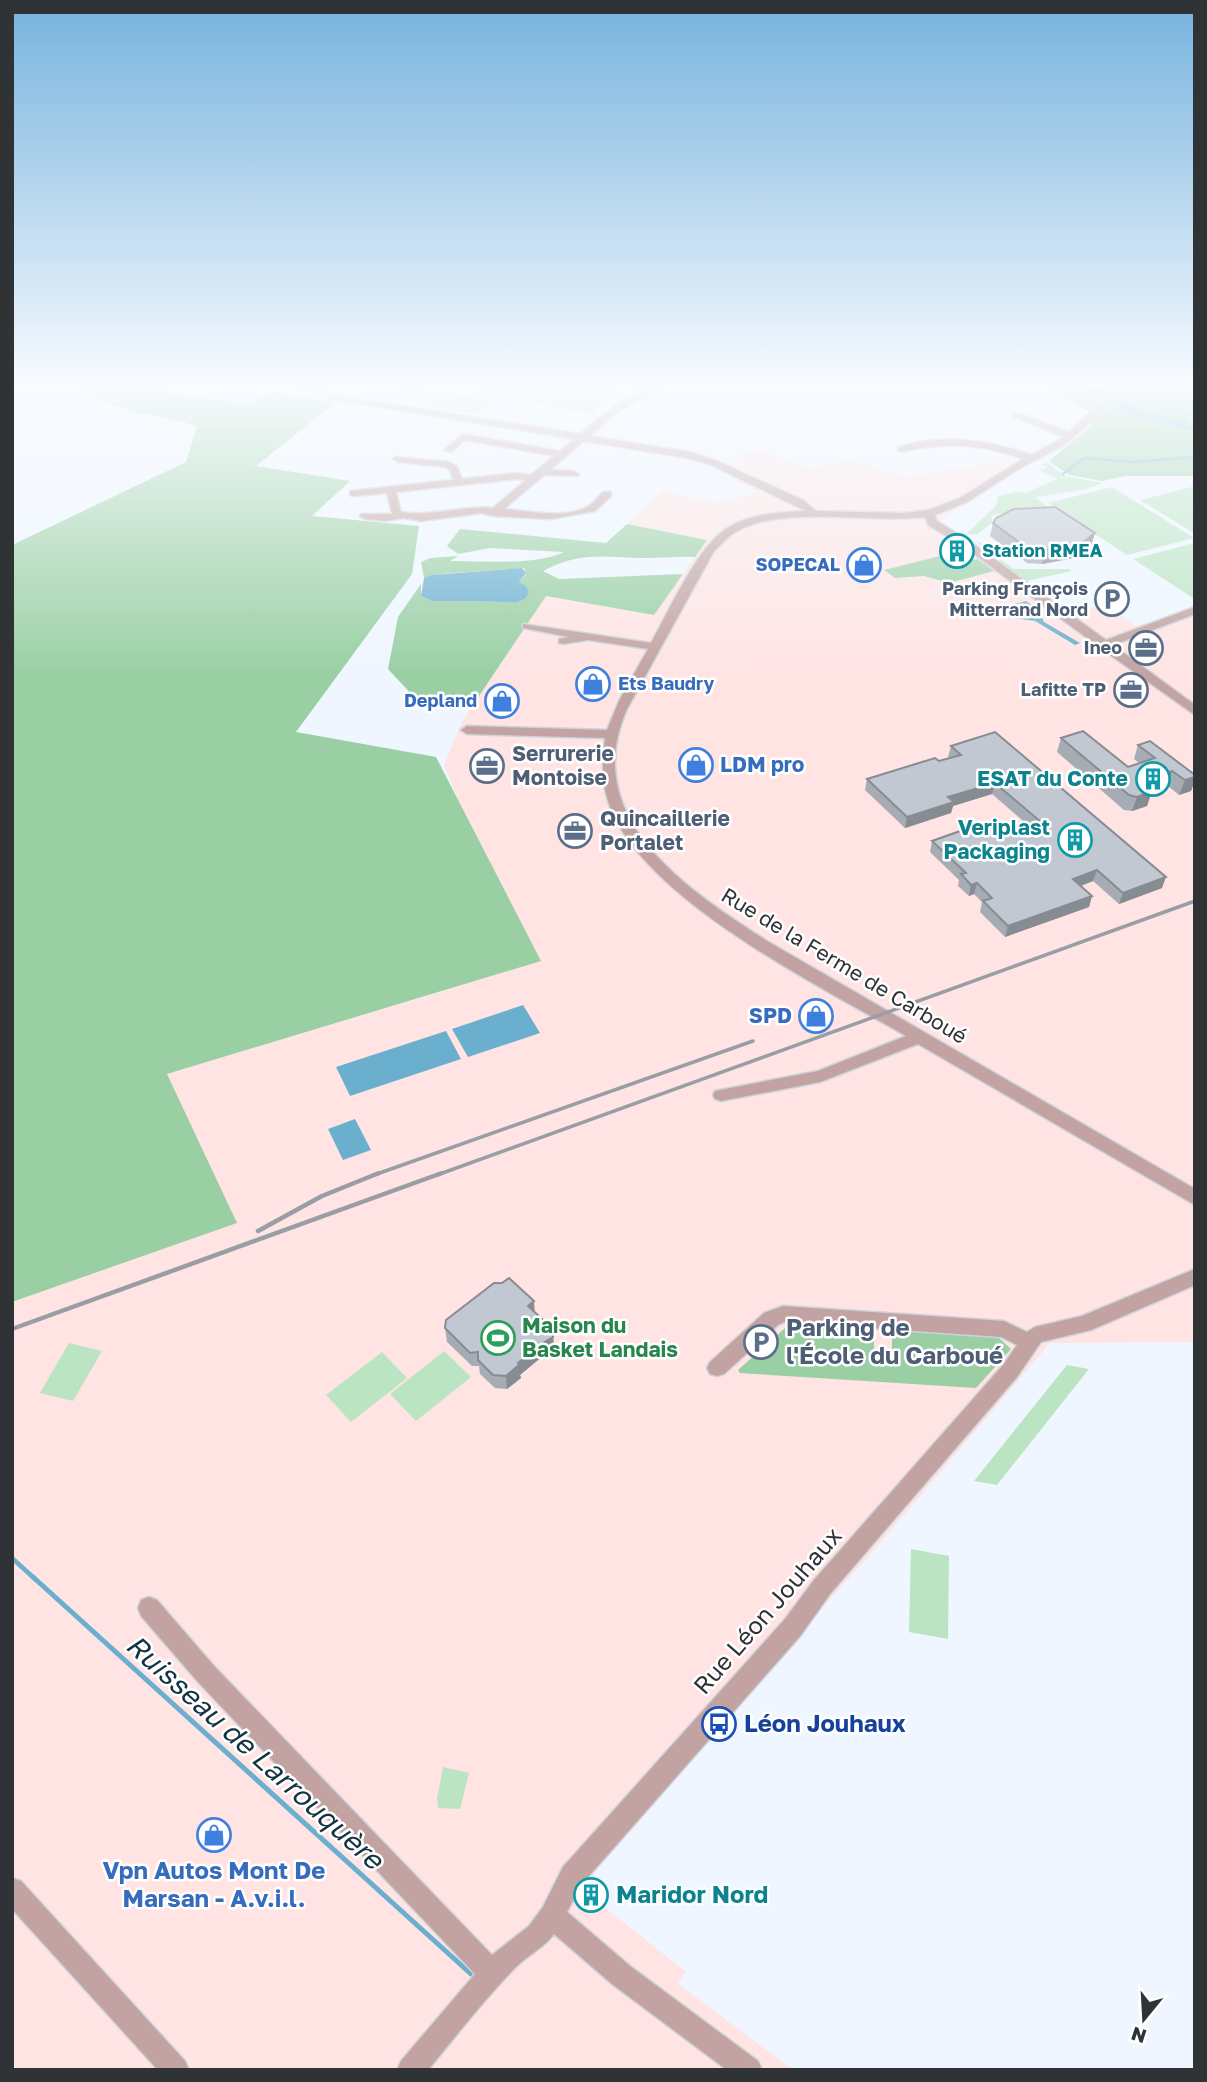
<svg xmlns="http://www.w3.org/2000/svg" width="1207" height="2082" viewBox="0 0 1207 2082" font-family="'Golos Text',sans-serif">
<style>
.industrial{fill:#ffe4e3}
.green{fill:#bbe4c2}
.forest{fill:#99cfa3}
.water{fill:#6bafce}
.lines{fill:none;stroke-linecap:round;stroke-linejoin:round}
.stream-far2{stroke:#6bafce;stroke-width:2.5}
.stream-far1{stroke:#6bafce;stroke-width:4.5}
.stream{stroke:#6bafce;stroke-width:5}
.minor-casing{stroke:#cdd3db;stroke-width:3}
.minor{fill:#c2a3a1;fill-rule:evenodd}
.rail-far1{stroke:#999ea5;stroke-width:3.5}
.rail{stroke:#999ea5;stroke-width:4.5}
.wall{fill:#a6acb4}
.shaded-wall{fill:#878c92}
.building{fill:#c1c8d1;stroke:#878c92;stroke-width:2}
.labels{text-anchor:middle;stroke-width:5;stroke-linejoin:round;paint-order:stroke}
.far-culture-label{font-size:18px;font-weight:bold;fill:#0d838f;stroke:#fff;text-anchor:start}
.far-shop-label{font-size:18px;font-weight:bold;fill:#366cbe;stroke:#fff;text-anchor:end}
.far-service-label{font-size:18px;font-weight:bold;fill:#4e5e75;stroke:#fff;text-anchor:end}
.service-label{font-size:21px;font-weight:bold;fill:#4e5e75;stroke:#fff;text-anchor:start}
.shop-label{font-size:21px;font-weight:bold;fill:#366cbe;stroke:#fff;text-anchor:start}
.culture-label{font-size:21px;font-weight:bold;fill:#0d838f;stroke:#fff;text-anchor:end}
.street-label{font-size:21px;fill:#303336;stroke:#fff}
.leisure-label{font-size:21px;font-weight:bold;fill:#27864d;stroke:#fff;text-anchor:start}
.near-service-label{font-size:24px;font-weight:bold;fill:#4e5e75;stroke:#fff;text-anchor:start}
.near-street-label{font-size:24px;fill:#303336;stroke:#fff}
.near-transit-label{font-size:24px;font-weight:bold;fill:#164399;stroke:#fff;text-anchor:start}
.near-shop-label{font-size:24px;font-weight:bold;fill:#366cbe;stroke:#fff}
.near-culture-label{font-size:24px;font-weight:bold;fill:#0d838f;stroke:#fff;text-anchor:start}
.near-water-label{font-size:28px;font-style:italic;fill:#123340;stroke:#fff}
</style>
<rect width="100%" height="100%" fill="#eff6ff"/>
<path class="industrial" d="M754,449L810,468L847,459L906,477L999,462L1010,466L933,528L1070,613L1106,605L1136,626L1195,610V1342L1050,1343L877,1547L575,1884L685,1971L678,1984L793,2070H12V1302L236,1223L167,1074L450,989L463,811L444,765L462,722L546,596L654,615L706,540L627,524L663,490L716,503L757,492L733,481L727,464Z"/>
<path class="green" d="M487,385H610L617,386L592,413L477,394Z
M445,393L491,400L476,414L430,406Z
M1048,463L1066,476L1103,483L1088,489L1035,497L1059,515L1008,512L991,516L992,523L978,534L965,535L996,506L998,496L1020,491L1025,493L1057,479L1033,468L1042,470L1047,467L1040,464Z
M1195,486L1194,533L1140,500Z
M1112,487L1194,538L1127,555L1048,503Z
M975,541L988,546L984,548L1014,569H1068L1072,571L1026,581Z
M1195,543L1193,598L1133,559Z
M69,1343L102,1351L73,1401L40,1393Z
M444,1351L471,1377L416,1421L390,1394Z
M382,1352L407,1378L351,1422L326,1395Z
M1067,1365L1089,1369L997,1485L974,1481Z
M911,1549L949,1556L948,1639L909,1632Z
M443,1767L469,1773L460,1809L438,1808L437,1798Z"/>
<path class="forest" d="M80,385H153L165,392L251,405L270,391L335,403L256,466L350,481L312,516L419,526L412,574L296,732L436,757L541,961L167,1074L237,1223L12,1302V545L186,462L197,426C158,413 111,415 80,385Z
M1012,385H1195V476H1125L1102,481L1069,475L1049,461L1091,426L1088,411L1045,386Z
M627,524L707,540L695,557C678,556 662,558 645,558C605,557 580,551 543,571L559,579L683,574L654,615L546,596L475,702L416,699L388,669L398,617L421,584V596L432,601L518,602L525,599V585L519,582L526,574L524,568L440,574L424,578L421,562L431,558L458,556L450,561C482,561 535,566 564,552L490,548L458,554L447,546L460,529L606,543Z
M948,554L961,563L977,559L994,571L949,583L924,576L895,578L884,570Z
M793,1321L874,1327V1350L892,1351V1327L997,1336L1011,1349L976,1388L740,1373L738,1370Z"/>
<path class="water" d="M1075,385H1095L1144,412L1195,424V432L1130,414Z
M522,568L526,573L519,582L525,585L529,592L525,599L518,602L432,601L421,596L424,578L432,575Z
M1026,601L1039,610L1044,622L1080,643L1075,645L1035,621L986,614L989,611Z
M523,1005L540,1033L468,1057L452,1029Z
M446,1031L461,1059L350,1096L336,1067Z
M355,1119L371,1150L343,1160L328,1129Z"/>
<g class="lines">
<path class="stream-far2" d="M1182,425L1195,403
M1063,474L1084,458L1135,462L1195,457"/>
<path class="stream-far1" d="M12,1558L35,1579"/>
<path class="stream" d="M33,1577L471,1974"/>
<g class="minor-casing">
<path id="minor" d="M291,385H305L335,395L580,434C604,414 635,385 668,385L620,410L590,436L689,452L717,461L803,500L816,511L904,513L929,510L960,498L1023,459C982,444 944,441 901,452L898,451V447C944,434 986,439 1031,455L1064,437L1013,417V413H1019L1069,432L1119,385H1128L1097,417L1064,445L1017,470L967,502L935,515L937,521L971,542L1106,640L1195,607V614L1113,645L1195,705V715L1099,647L963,546L928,525L925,517C870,524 779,504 734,533C727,537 721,545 714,551L627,709C578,819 688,890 767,941L1195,1189V1205L918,1044L820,1082L721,1101L715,1099L713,1095L715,1091L818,1071L906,1036C822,987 638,897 608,801C601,780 603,759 605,738L467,734L461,730L467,726L607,730L619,701L648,649L588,640L563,644L559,643V639L569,637L523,628V624L651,643C669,611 696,549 726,529C749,514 779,512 806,511L711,465L687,458L584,441L550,470L574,471L579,474L577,476L544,475L504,509C529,511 564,519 587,507C593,504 599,496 603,492H611V496L595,511L551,519L493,516L482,513L421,521L404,518L385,521L365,519L360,516L361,514H392L387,493L354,496L350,495V491L453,480L450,470L444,467L398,462L393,459L395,457L449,462L457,466L462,479L516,473L531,475L554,456L465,440L452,452L444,450L463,434L560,451L575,439L334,400ZM516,479L526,480L493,508C462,505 433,517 401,512L396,492Z
M399,385H413L424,390L420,393Z
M1195,1269V1285L1091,1330L1041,1342L1017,1377L830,1594L801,1635L581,1885L567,1912L630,1966L758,2061L762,2070H727L612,1984L554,1934C544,1948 529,1954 517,1966C485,1998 457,2035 428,2070H397L401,2061L475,1974L198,1682L141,1616L138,1608L141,1600L149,1597L157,1600L214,1666L492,1955L529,1926L543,1907L563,1867L785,1619L814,1580L1003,1365L1017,1345L1001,1337L784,1322L778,1325L724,1374L717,1376L710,1374L707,1368L710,1362L764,1313L783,1306L1004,1321L1027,1332L1035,1327L1082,1316Z
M12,1878L21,1881L185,2061L189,2070H158L12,1909Z"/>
</g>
<use href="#minor" class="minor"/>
<path class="rail-far1" d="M374,1175L753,1041
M437,1175L1195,901"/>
<path class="rail" d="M258,1231L322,1196L379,1173
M12,1329L442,1173"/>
</g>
<path class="wall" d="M993,523L1091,546L1079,557L1042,564L1027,563L990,536Z
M1061,738L1128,767L1139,763L1134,759L1138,745L1195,775L1191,791L1179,795L1167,785L1151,791L1147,806L1132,811L1124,810L1057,752Z
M951,746L1162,888L1119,904L1093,881L1081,886L1092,896L1089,907L1005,937L980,912L982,902L974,894L969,896L958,886L959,880L930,852L932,841L986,830L1019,829L1029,826L992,794L953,806L951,813L905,828L865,790L867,779L950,758L948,757Z
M534,1301V1312L554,1343V1351L538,1360L520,1375L521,1378L507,1389L495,1388L480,1374L479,1366H472L447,1342L445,1328Z"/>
<path class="shaded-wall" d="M1095,533L1091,546L1079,557L1042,564L1045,550Z
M1172,771L1167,785L1135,796L1140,781Z
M1195,777V781L1191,791L1179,795L1185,780Z
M995,783L992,794L953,806L951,813L905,828L907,817L948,797Z
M1152,791L1147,806L1132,811L1137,797Z
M1097,870L1093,881L1070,890L1073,879Z
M1166,877L1162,888L1119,904L1123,893Z
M977,883L974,894L969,896L971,885Z
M1092,896L1089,907L1005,937L1008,926Z
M534,1301L535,1315L528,1306Z
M553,1329L554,1351L538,1360L520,1375L521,1378L507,1389L506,1376L518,1363L538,1346Z"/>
<path class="building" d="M1055,507L1095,533L1082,543L1045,550H1030L993,523L996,518L1014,509Z
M1083,731L1128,767L1155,758L1138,745L1150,741L1195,775V777L1185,780L1172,771L1140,781L1152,791L1137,797L1129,795L1061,738Z
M995,732L1166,877L1123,893L1097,870L1073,879L1092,896L1008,926L983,901L992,898L977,883L971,885L961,874L966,873L932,841L980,824L986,830L1010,822L1019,829L1041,822L995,783L948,797L954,802L907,817L867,779L935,758L939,761L961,755L951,746Z
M509,1278L534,1301L528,1306L553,1329V1337L538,1346L518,1363L520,1364L506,1376L493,1375L478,1360V1352L470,1353L445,1328L446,1320L494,1283H502Z
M589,1885L598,1892L593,1900L584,1894Z"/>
<linearGradient id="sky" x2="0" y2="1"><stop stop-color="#76b2de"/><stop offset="0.57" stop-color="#f8fbff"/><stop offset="1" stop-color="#f8fbff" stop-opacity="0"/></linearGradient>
<rect width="1207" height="677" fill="url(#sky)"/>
<defs>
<g id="building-ring" transform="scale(1.75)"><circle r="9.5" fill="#fff" stroke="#0f9aa8" stroke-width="1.5"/><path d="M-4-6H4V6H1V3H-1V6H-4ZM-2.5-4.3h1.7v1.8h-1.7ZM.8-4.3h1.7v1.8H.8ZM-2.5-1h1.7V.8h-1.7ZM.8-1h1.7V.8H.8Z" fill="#0f9aa8"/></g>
<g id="shop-ring" transform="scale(1.75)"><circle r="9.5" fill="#fff" stroke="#3f7fe0" stroke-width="1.5"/><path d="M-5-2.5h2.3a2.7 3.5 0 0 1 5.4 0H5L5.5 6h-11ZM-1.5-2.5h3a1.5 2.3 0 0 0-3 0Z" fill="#3f7fe0"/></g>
<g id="parking-ring" transform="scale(1.75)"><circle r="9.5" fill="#fff" stroke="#5c6f8a" stroke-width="1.5"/><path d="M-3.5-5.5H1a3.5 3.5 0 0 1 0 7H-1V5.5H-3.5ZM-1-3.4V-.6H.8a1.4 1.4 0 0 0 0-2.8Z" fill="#5c6f8a"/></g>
<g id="office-ring" transform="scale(1.75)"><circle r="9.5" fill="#fff" stroke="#5c6f8a" stroke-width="1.5"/><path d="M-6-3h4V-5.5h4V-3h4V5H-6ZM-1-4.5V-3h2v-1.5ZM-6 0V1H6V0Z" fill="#5c6f8a"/></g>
<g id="stadium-ring" transform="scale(1.75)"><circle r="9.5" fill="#fff" stroke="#2e9e5b" stroke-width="1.5"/><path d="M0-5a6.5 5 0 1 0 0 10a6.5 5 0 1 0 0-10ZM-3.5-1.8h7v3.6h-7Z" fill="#2e9e5b"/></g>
<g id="bus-ring" transform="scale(1.75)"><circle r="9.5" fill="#fff" stroke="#1a4fb4" stroke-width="1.5"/><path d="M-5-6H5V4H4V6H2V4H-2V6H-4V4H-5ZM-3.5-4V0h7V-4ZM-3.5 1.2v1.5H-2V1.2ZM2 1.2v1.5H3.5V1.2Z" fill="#1a4fb4"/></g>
</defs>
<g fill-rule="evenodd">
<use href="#building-ring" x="957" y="551"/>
<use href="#shop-ring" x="864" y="565"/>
<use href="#parking-ring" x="1112" y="599"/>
<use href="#office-ring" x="1146" y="648"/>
<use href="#shop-ring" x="593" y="684"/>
<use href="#office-ring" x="1131" y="690"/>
<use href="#shop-ring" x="502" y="701"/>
<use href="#shop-ring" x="696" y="765"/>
<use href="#office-ring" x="487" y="766"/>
<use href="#building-ring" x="1153" y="779"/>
<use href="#office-ring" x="575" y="831"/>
<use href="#building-ring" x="1075" y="840"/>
<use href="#shop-ring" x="816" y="1016"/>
<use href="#stadium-ring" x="498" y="1338"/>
<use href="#parking-ring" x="761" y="1342"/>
<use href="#bus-ring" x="719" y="1724"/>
<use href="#shop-ring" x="214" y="1835"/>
<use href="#building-ring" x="591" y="1895"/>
</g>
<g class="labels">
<g class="far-culture-label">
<text x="982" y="557">Station RMEA</text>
</g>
<g class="far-shop-label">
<text x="840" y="571">SOPECAL</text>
<text x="618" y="690" text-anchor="start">Ets Baudry</text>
<text x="477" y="707">Depland</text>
</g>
<g class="far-service-label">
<text x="1088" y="595">Parking François<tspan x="1088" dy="21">Mitterrand Nord</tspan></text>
<text x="1122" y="654">Ineo</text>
<text x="1106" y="696">Lafitte TP</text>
</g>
<g class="service-label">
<text x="512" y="761">Serrurerie<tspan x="512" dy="24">Montoise</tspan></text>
<text x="600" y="826">Quincaillerie<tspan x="600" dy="24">Portalet</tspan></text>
</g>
<g class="shop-label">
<text x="720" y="772">LDM pro</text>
<text x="792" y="1023" text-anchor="end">SPD</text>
</g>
<g class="culture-label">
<text x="1128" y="786">ESAT du Conte</text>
<text x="1050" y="835">Veriplast<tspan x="1050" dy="24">Packaging</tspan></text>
</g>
<g class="street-label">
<text transform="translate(844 966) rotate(31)" y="7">Rue de la Ferme de Carboué</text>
</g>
<g class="leisure-label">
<text x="522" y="1333">Maison du<tspan x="522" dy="24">Basket Landais</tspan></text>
</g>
<g class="near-service-label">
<text x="786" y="1336">Parking de<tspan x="786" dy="28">l'École du Carboué</tspan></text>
</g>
<g class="near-street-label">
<text transform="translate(768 1611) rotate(-49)" y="8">Rue Léon Jouhaux</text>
</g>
<g class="near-transit-label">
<text x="744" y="1732">Léon Jouhaux</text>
</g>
<g class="near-shop-label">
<text x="214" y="1879">Vpn Autos Mont De<tspan x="214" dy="28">Marsan - A.v.i.l.</tspan></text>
</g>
<g class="near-culture-label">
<text x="616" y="1903">Maridor Nord</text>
</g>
<g class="near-water-label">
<text transform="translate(255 1752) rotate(42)" y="10">Ruisseau de Larrouquère</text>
</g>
</g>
<rect width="1207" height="2082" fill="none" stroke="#303336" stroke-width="28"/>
<g transform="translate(1144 2019) rotate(198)" stroke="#ffffff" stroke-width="5" paint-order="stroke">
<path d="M0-5L12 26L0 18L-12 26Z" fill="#303336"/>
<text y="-10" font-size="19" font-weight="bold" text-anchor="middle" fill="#303336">N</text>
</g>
</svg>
